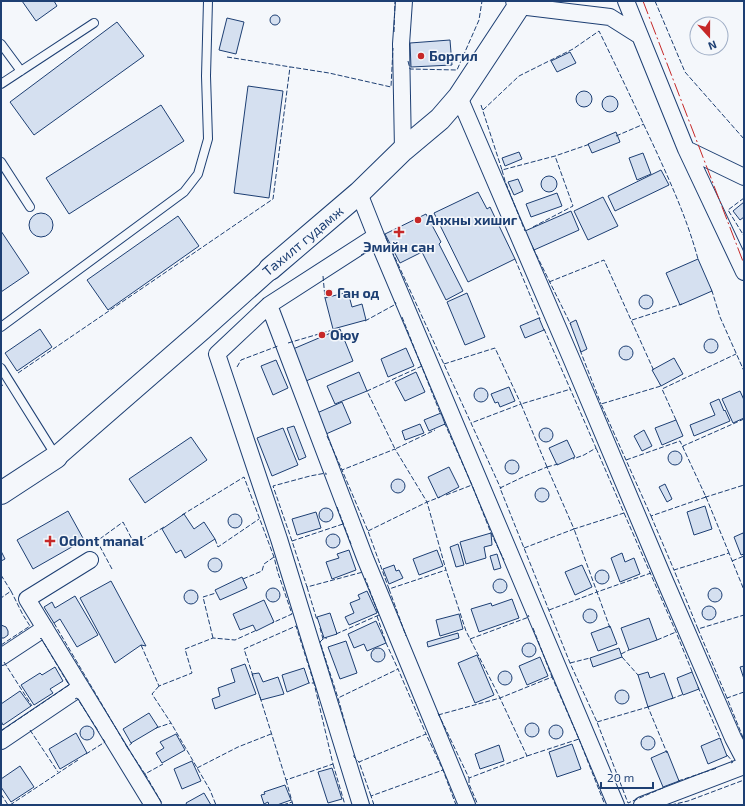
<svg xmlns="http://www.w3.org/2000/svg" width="745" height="806" viewBox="0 0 745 806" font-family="'Exo 2',sans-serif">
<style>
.building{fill:#d5e0f0;stroke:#1d3f73}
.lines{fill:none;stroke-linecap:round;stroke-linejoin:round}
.service-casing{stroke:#1d3f73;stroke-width:10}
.minor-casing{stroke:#1d3f73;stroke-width:18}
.tertiary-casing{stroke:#1d3f73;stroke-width:22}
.secondary-casing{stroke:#1d3f73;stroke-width:24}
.service{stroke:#f4f7fb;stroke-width:8}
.minor{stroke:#f4f7fb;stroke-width:16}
.tertiary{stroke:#f4f7fb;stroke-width:20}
.secondary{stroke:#f4f7fb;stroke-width:22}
.fence{stroke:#1d3f73;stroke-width:1;stroke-dasharray:5 2;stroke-linecap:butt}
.power{stroke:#c62828;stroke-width:1;stroke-dasharray:14 3 2 3;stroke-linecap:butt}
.poi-dot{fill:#c62828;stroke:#f4f7fb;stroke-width:1.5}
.labels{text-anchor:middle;stroke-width:3;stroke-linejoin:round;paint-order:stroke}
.poi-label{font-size:14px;font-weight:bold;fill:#1d3f73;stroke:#f4f7fb;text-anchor:start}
.street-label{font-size:14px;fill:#1d3f73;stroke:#f4f7fb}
</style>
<rect width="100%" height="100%" fill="#f4f7fb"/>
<path class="building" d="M22,1H54L57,6L36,21Z
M270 20a5 5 0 1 1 10 0a5 5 0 1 1-10 0Z
M227,18L244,22L236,54L219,50Z
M117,22L144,56L34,135L10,102Z
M450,40L452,65L411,67L410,43Z
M570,52L576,63L557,72L551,61Z
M248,86L283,91L269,198L234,193Z
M576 99a8 8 0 1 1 16 0a8 8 0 1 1-16 0Z
M602 104a8 8 0 1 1 16 0a8 8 0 1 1-16 0Z
M161,105L184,141L69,214L46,178Z
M616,132L620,142L592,153L588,144Z
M519,152L522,159L505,166L502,158Z
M643,153L651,174L637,180L629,158Z
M661,170L669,185L615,211L608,196Z
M541 184a8 8 0 1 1 16 0a8 8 0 1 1-16 0Z
M518,179L523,191L514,195L508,182Z
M478,192L487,209L490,207L515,259L468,282L434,213Z
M557,193L562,206L531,217L526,204Z
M603,197L618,226L588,240L574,211Z
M744,202V217L740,220L733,211Z
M571,211L579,230L534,250L525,231Z
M29 225a12 12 0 1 1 24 0a12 12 0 1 1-24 0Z
M426,214L441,242L439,244L463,291L446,300L422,252L400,263L385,234Z
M178,216L199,246L108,310L87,280Z
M1,231L29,273L1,292Z
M698,259L712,291L680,305L666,273Z
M348,292L352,307L362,304L366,320L333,329L325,298Z
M467,293L485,337L465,345L447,302Z
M639 302a7 7 0 1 1 14 0a7 7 0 1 1-14 0Z
M539,318L544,330L525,338L520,326Z
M576,320L587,349L581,352L570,323Z
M40,329L52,347L17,371L5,353Z
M340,329L353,361L306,381L293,349Z
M704 346a7 7 0 1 1 14 0a7 7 0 1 1-14 0Z
M619 353a7 7 0 1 1 14 0a7 7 0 1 1-14 0Z
M406,348L414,366L388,377L381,359Z
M674,358L683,374L661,386L652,370Z
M276,360L288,388L273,395L261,366Z
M359,372L367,391L335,404L327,386Z
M416,372L425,392L405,401L395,382Z
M509,387L515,401L500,407L498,402L495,403L491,394Z
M474 395a7 7 0 1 1 14 0a7 7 0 1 1-14 0Z
M740,391L744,400V418L733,423L722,399Z
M719,399L724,411L725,410L730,421L694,436L690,425L715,415L710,403Z
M342,402L351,423L326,434L317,413Z
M441,413L445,424L429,431L424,420Z
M676,420L683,436L662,445L655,428Z
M420,424L424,433L405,440L402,431Z
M294,426L306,457L299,460L287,428Z
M283,428L298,465L272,476L257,438Z
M539 435a7 7 0 1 1 14 0a7 7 0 1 1-14 0Z
M644,430L652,446L642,451L634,436Z
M191,437L207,460L145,503L129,479Z
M567,440L575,457L557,465L549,448Z
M668 458a7 7 0 1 1 14 0a7 7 0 1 1-14 0Z
M505 467a7 7 0 1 1 14 0a7 7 0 1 1-14 0Z
M449,467L459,487L438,498L428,477Z
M391 486a7 7 0 1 1 14 0a7 7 0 1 1-14 0Z
M665,484L672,499L667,502L659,487Z
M535 495a7 7 0 1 1 14 0a7 7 0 1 1-14 0Z
M705,506L712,529L694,535L687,512Z
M319 515a7 7 0 1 1 14 0a7 7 0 1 1-14 0Z
M68,511L84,540L33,569L17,540Z
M316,512L321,528L297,535L292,519Z
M184,514L194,529L204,522L215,539L185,558L181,550L176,553L162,529Z
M228 521a7 7 0 1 1 14 0a7 7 0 1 1-14 0Z
M491,533L492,545L484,547L486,558L466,564L460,542Z
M743,533L744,536V554L741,555L734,537Z
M326 541a7 7 0 1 1 14 0a7 7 0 1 1-14 0Z
M458,544L464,565L456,567L450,547Z
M349,550L356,570L332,579L326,562L339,558L337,554Z
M437,550L443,566L419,575L413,559Z
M1,551L5,559L1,561Z
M622,553L625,562L634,558L640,574L620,582L611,558Z
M497,554L501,568L494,570L490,556Z
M208 565a7 7 0 1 1 14 0a7 7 0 1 1-14 0Z
M394,565L396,571L399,570L403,578L389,584L383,569Z
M582,565L592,587L575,595L565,572Z
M595 577a7 7 0 1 1 14 0a7 7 0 1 1-14 0Z
M242,577L247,588L220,600L215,590Z
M493 586a7 7 0 1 1 14 0a7 7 0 1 1-14 0Z
M111,581L146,646L141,645L115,663L80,598Z
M708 595a7 7 0 1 1 14 0a7 7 0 1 1-14 0Z
M266 595a7 7 0 1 1 14 0a7 7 0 1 1-14 0Z
M184 597a7 7 0 1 1 14 0a7 7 0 1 1-14 0Z
M367,591L377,613L349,625L345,617L354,613L350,603L360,599L358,595Z
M75,596L98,635L77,647L60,619L54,623L44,607L52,602L55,608Z
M512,599L519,618L479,632L471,609L491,603L492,606Z
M264,600L274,622L256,631L253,625L240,630L233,614Z
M702 613a7 7 0 1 1 14 0a7 7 0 1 1-14 0Z
M583 616a7 7 0 1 1 14 0a7 7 0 1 1-14 0Z
M330,613L337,634L324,638L317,617Z
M459,614L463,629L440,636L436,620Z
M649,618L657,640L629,650L621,628Z
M376,621L386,643L367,651L364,644L354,648L348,634Z
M1,625L6,627L8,631V635L4,638H1Z
M610,626L617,644L598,651L591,633Z
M458,633L459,638L428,647L427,642Z
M346,641L357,673L340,679L328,647Z
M522 650a7 7 0 1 1 14 0a7 7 0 1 1-14 0Z
M619,648L622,657L593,667L590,658Z
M371 655a7 7 0 1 1 14 0a7 7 0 1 1-14 0Z
M477,655L494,695L475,703L458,663Z
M540,657L548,676L527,685L519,666Z
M245,664L256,694L215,709L212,699L220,696L218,688L235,682L231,669Z
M744,666V679L740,667Z
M55,667L63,681L50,689L53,693L34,705L21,685L40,673L42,675Z
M304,668L309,683L287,692L282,675Z
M498 678a7 7 0 1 1 14 0a7 7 0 1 1-14 0Z
M648,672L650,678L664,673L673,698L648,707L638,675Z
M692,672L699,689L683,695L677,678Z
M259,673L263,682L278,677L284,694L261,700L252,674Z
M615 697a7 7 0 1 1 14 0a7 7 0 1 1-14 0Z
M20,691L31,706L3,725L1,721V704Z
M149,713L158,727L131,743L123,729Z
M525 730a7 7 0 1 1 14 0a7 7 0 1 1-14 0Z
M549 732a7 7 0 1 1 14 0a7 7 0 1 1-14 0Z
M80 733a7 7 0 1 1 14 0a7 7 0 1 1-14 0Z
M76,733L87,753L60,769L49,749Z
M176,734L185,750L162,763L156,753L164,748L160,742Z
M641 743a7 7 0 1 1 14 0a7 7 0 1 1-14 0Z
M720,738L727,756L708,764L701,746Z
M572,744L581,769L557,777L549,752Z
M499,745L504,761L480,769L475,754Z
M667,751L679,781L663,787L651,758Z
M192,761L201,781L182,789L174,769Z
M20,766L34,787L11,802L1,787V779Z
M332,768L342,799L328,803L318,772Z
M285,785L291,800L277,805H269L268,802L264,804L261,795L265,794L264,792Z
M204,793L211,805H187L186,803Z"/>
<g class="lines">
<g class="service-casing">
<path id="service" d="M1,44L21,71
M1,84L94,23
M1,162L30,207
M1,327L184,192L198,174L208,139L206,76L208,1
M1,368L56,456"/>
</g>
<g class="minor-casing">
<path id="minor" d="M514,1L519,6L610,17L640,36
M626,1L686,149L744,272
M459,97L571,358L662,574L733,738L744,759
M686,149L744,177
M403,150L401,44L404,1
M359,193L376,236L616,805
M269,305L365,558L467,805
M90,560L27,599L153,805
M1,657L45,628
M1,741L81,687
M361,805L279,539L217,354L269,305L376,236
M642,805L744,766"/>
</g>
<g class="tertiary-casing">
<path id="tertiary" d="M56,457L202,330L270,269"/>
</g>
<g class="secondary-casing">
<path id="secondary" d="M270,269L359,193L403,150L440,119L459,97L519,6L521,1
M1,493L56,457"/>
</g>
<use href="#service" class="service"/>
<use href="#minor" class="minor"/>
<use href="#tertiary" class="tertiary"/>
<use href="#secondary" class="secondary"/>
<path class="fence" d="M655,1L685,72L744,139
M394,32L395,1
M227,57L329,73L391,87L393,48
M408,61L410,69L457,70L479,20L482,1
M481,105L502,170L555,156L590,144
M483,110L519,76L573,49L599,31C619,72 638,112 657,153C673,188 688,222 698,259
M616,136L644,124
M502,170L505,181L525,231
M744,198L728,210L744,236
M533,227L573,206L555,156
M386,238L471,423
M533,248L571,325
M361,255L374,248V250
M515,259L540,319
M323,276L325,298
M549,282L604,260L654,371
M711,291H712L720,317L744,371
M402,317L441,415
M632,320L682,304
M365,321L396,304L395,302
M544,329L596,448L584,455L573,459
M288,343L336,329
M580,350L601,404
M444,364L495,348L521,404L471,423L501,489
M422,366L367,391L395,449L435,430
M237,367L241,360L278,346V347
M18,373L273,199L290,67
M1,386L3,385
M676,420L662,389L736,354
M444,425L445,424L472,485L491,533L504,560
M327,436L342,470
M683,447V446L744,419
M626,460L680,441L706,497L651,516L601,404L661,386L660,384
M547,467L558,464
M547,467L521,404L571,389
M446,495L472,485
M705,496L706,497L744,485
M706,497L729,553
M337,507L351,544
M624,513L676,632L693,674
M182,515L244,477L274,557L278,573L292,614L272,623
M651,516L674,570
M343,524L292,541L307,587L363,572
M574,528V529L624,513L596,448
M368,531L427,502L395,449L342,470L368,531L389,589L446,570L427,502L440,497
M215,539L218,547L259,519
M292,541L273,486L310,476L326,473V475
M524,548L574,529L547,467L525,476L500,488L570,663L597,722L628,803L665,787
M732,561L744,556
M112,569L97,541L123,522L135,545L164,527
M1,575L11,591L1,598
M243,579L262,571L264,564L274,557
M307,587L317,620
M389,589L406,636
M549,610L597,592L574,529
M377,616L386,643L398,669
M54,623L127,747L132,743
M320,628L323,639L327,638
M610,628L597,592L651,573
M698,629L674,570L729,553L744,590
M336,634L379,615L365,578
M213,638L203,597L216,593
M323,639L320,642L338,698
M470,639L529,617L528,615
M657,640L676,632
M1,645L30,626L23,615L11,591
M141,645L159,686L192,673L185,649L213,638L235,640L257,630
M621,654L629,650
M622,657L638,675
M4,662L32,706
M570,663L590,658
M253,676L244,649L296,626L314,683
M159,686L152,694L171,723L210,790L216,805
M698,687L721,740
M744,692L727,698L744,740
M260,697L286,780L333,764L314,683H309
M727,698L698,629L744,615
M75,699L77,698L99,732
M671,699L684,694
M650,706L648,707L667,753
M438,713L469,778L527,756L500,698L466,631L446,570
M438,715L500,698L552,677L533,628
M597,722L648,707
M156,728L171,723
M30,730L58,772
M347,730L338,698L398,669L426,734
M1,731L69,685L41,638L40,639
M579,739L605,805
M127,747L145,774L163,764
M86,754L105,742L103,739
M354,755V757L359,762
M727,755L733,762L731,763
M527,756L579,739L552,677
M333,764L345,805
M197,768L238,747L271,734
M145,774L163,805
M469,778V784L478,805
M286,780L293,805
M678,781L717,768
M1,794L8,805
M371,796L359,762L426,734L443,770
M10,805L78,760
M283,805L292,802
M374,805L371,796L443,770L456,805
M671,805L688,801L744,780"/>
<path class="power" d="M643,1L744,264"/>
</g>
<g class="poi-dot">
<circle cx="421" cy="56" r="4"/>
<circle cx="418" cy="220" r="4"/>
<path d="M397 226h4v4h4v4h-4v4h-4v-4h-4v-4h4z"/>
<circle cx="329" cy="293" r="4"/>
<circle cx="322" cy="335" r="4"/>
<path d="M48 535h4v4h4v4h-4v4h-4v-4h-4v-4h4z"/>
</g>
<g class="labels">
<g class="poi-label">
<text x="429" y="61">Боргил</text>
<text x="426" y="225">Анхны хишиг</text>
<text x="399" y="252" text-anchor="middle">Эмийн сан</text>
<text x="337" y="298">Ган од</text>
<text x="330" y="340">Оюу</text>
<text x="59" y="546">Odont manal</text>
</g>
<g class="street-label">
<text transform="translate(303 241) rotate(-40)" y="5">Тахилт гудамж</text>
</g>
</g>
<rect width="745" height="806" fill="none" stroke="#1d3f73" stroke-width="4"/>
<g transform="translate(709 36) rotate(159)"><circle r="19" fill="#f4f7fb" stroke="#9eadc5"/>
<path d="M0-3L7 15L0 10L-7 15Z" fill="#c62828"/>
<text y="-6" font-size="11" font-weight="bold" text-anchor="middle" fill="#1d3f73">N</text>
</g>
<path d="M601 782v6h52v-6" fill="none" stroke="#1d3f73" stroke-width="2"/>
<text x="607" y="782" font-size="12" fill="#1d3f73" stroke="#f4f7fb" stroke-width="3" paint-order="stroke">20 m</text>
</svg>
